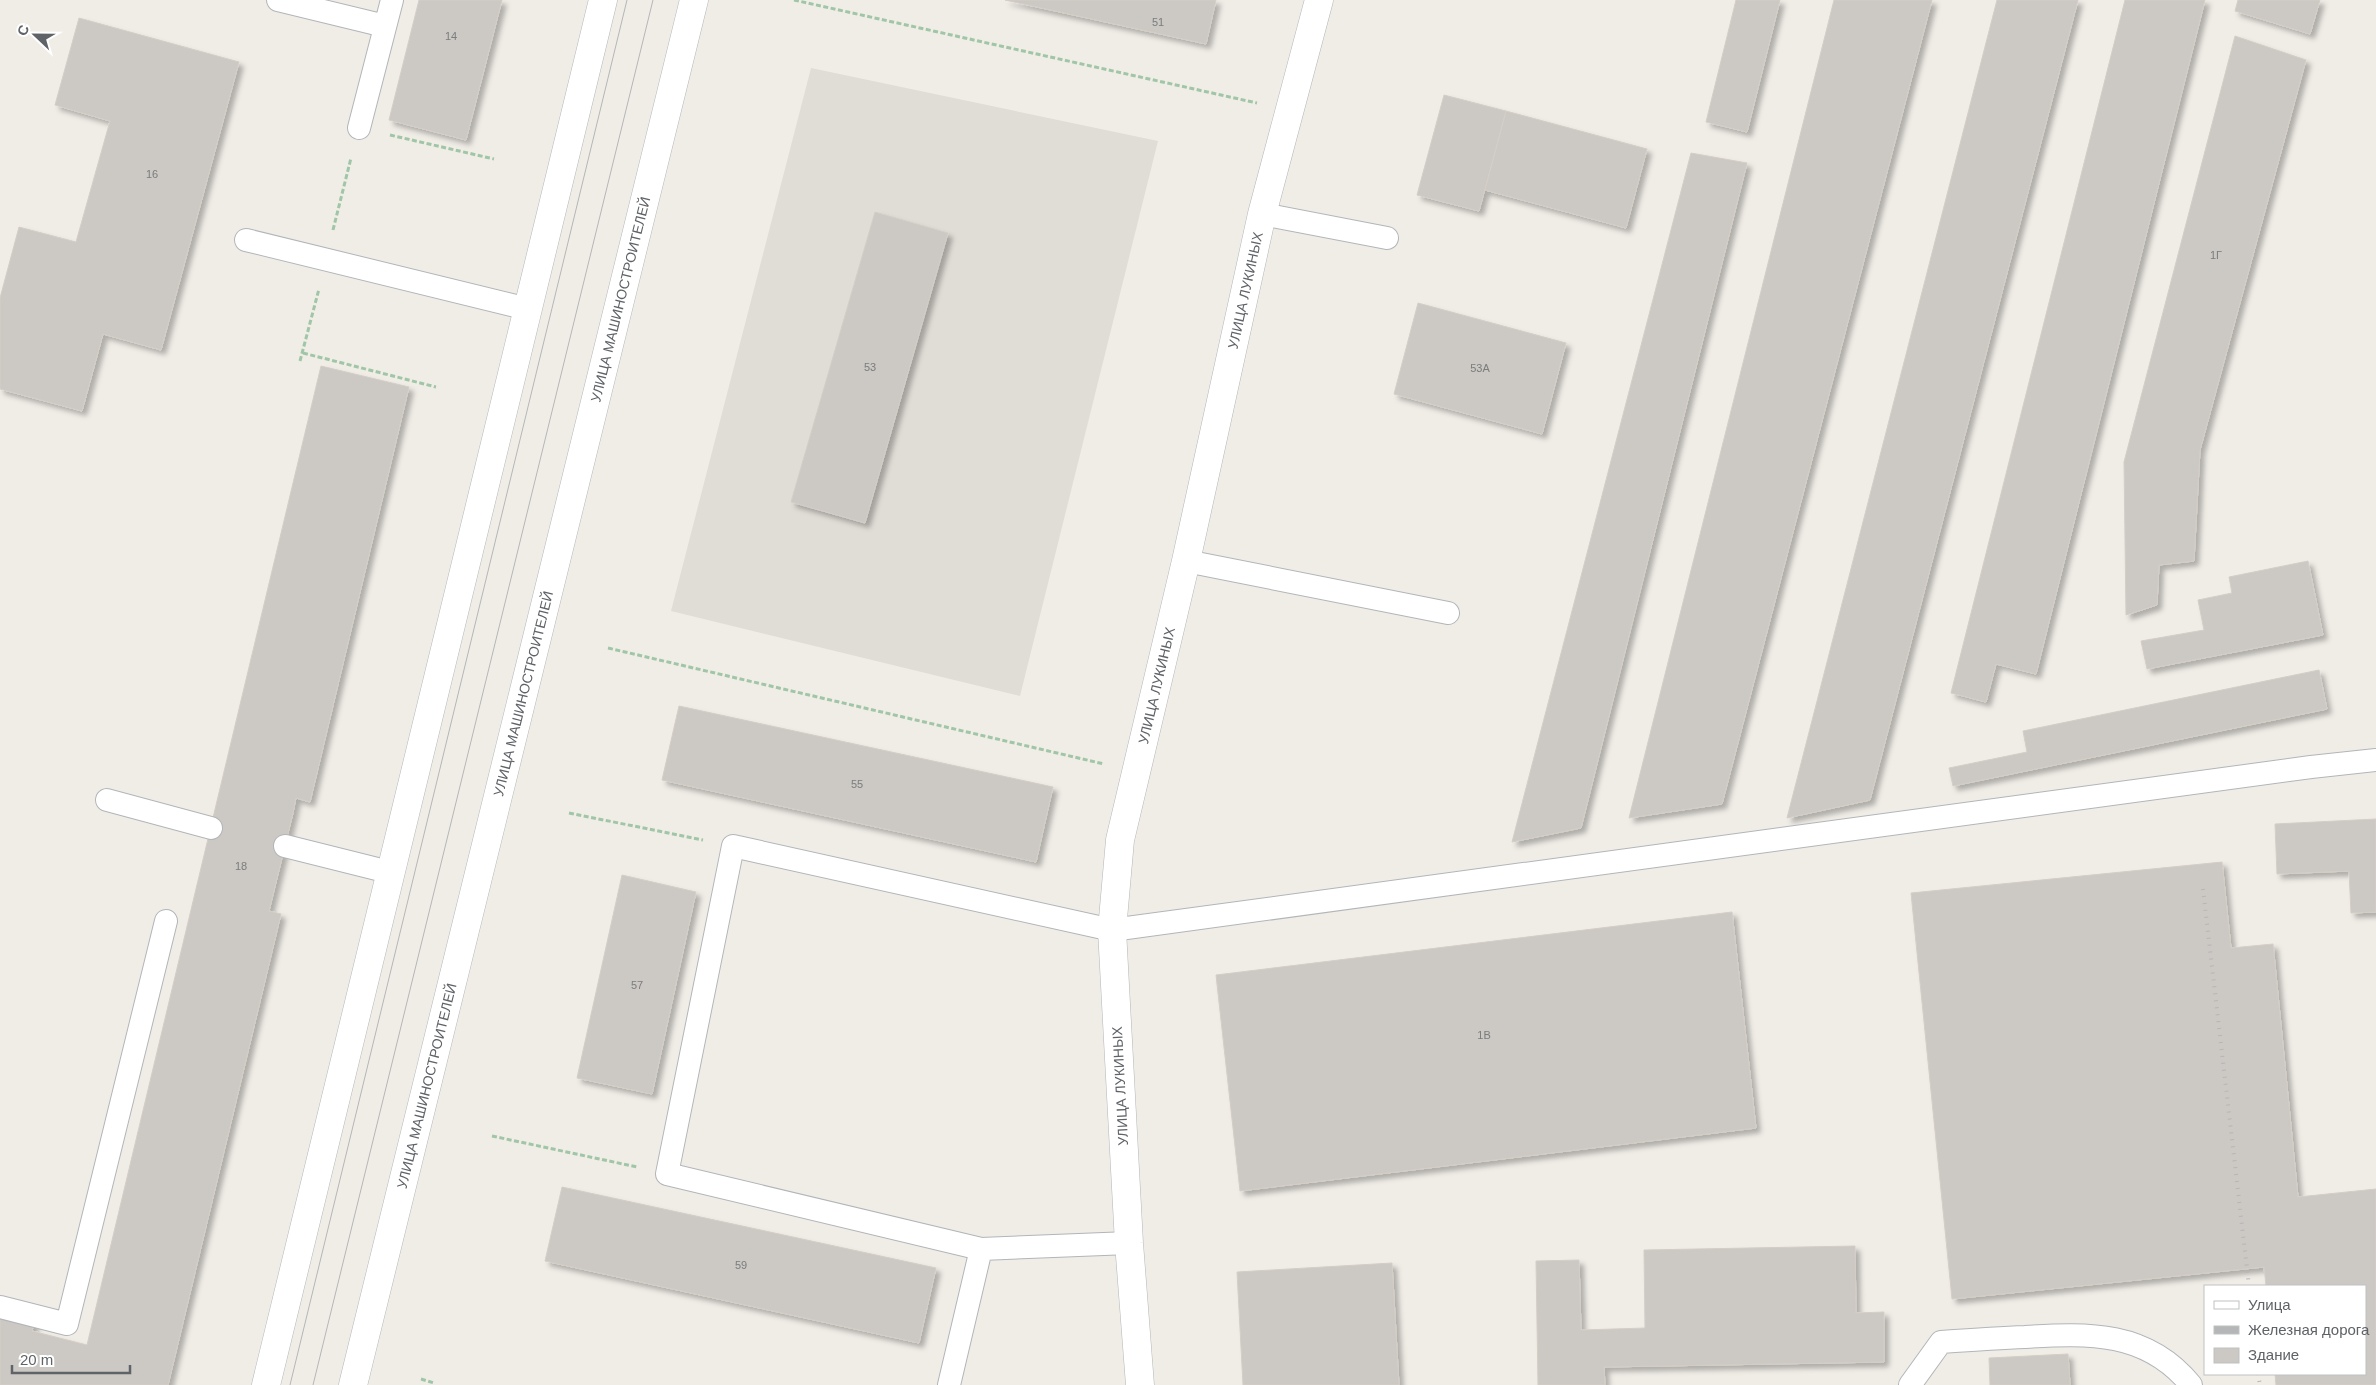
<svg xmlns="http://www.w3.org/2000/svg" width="2376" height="1385" viewBox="0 0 2376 1385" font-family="Helvetica,sans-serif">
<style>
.education{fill:#e0dcd6}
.building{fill:#ccc8c4;stroke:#d4cec6;filter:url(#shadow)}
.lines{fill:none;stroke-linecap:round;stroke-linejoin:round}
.lane-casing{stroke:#b2b5b9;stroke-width:24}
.street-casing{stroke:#b2b5b9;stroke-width:29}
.secondary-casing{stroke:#b3b7bb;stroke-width:29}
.path{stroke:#a0c6a7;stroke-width:3;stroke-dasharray:5 2.5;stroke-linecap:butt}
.lane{stroke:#fff;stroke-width:22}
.street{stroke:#fff;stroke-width:28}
.secondary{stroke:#fff;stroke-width:28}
.tram{stroke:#b5b6b7;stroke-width:1}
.rail{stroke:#b5b6b7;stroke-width:4;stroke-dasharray:1 6;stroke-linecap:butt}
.labels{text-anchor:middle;stroke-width:5;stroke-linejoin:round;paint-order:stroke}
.number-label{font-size:11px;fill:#7a7c7e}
.street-label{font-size:14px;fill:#5f6367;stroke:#fff}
</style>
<defs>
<filter id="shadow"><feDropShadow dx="4.5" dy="4.5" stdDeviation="2.5" flood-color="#0004"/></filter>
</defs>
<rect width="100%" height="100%" fill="#f0ede7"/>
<path class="education" d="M811,68L1158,141L1020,696L671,611Z"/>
<path class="building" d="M419,0H502L466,140L389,120Z
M1005,0H1216L1206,44Z
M1736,0H1780L1747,132L1706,122Z
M1834,0H1932L1722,804L1629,818Z
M1997,0H2078L1870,800L1787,818Z
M2125,0H2205L2036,674L1996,664L1986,702L1951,693Z
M2238,0H2320L2310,34L2235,11Z
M79,18L239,62L161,350L103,334L82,411L0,389V298L19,227L76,242L110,121L55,105Z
M2235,36L2306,60L2200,450L2194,561L2159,565L2157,605L2126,615L2124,462Z
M1444,95L1506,111L1479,211L1417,195Z
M1506,111L1647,149L1626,228L1485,190Z
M1691,153L1747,163L1581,828L1512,842Z
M875,212L948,233L865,523L791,502Z
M1418,303L1566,343L1542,434L1394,394Z
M321,366L409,387L310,802L296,798L293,813L269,911L281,914L168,1385H0V1312L35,1320L32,1331L87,1345Z
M2308,561L2323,635L2147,669L2141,641L2204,630L2198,600L2232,593L2229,577Z
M2319,670L2327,709L1953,786L1949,768L2027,752L2023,731Z
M679,706L1053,787L1036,862L662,780Z
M2376,819V912L2351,913L2349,871L2277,874L2275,824Z
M2222,862L2231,948L2273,944L2298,1197L2376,1189V1385H2276L2275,1374H2365V1286H2266L2264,1267L1952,1299L1911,893Z
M622,875L696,892L652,1094L577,1078Z
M1732,912L1756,1128L1240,1191L1216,975Z
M562,1187L936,1268L919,1343L545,1261Z
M1855,1246L1856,1313L1884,1312V1362L1604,1367L1605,1385H1538L1536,1261L1579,1260L1581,1330L1645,1328L1644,1250Z
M1392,1263L1399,1385H1243L1237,1272Z
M2068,1354L2070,1385H1990L1989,1358Z"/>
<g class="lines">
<g class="lane-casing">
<path id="lane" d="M278,0L385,26
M359,128L392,0
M1262,214L1387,238
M246,240L528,309
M1186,561L1448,613
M107,800L211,828
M285,846L389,872
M1129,1243L981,1249L667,1174L733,846L1112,930L2311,767L2376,760
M0,1307L67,1324L166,921
M949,1385L981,1249
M1910,1385L1941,1342C1969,1340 1997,1338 2025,1337C2089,1333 2147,1331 2191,1385"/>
</g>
<g class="street-casing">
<g id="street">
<path id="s1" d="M1140,1385L1129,1243L1112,930L1120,840L1186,561L1262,214L1319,0"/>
</g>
</g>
<g class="secondary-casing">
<g id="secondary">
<path d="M266,1385L603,0"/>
<path id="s2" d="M353,1385L694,0"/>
</g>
</g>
<path class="path" d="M794,0L1257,103
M390,135L494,159
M333,230L351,158
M303,353L436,387
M300,361L319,289
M608,648L1104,764
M569,813L703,840
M492,1136L637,1167
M421,1379L434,1383"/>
<use href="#lane" class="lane"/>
<use href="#street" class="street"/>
<use href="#secondary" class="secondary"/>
<path class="tram" d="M290,1385L627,0
M313,1385L653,0"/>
<path class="rail" d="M2203,889L2249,1286
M2258,1374L2260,1385"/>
</g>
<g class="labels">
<g class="number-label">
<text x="1158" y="26">51</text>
<text x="451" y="40">14</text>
<text x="152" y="178">16</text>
<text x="2216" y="259">1Г</text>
<text x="870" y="371">53</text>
<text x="1480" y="372">53А</text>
<text x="857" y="788">55</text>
<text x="241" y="870">18</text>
<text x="637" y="989">57</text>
<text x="1484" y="1039">1В</text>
<text x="741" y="1269">59</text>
</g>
<g class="street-label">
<text dy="5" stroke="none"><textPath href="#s1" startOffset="1110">УЛИЦА ЛУКИНЫХ</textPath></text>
<text dy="5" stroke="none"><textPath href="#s2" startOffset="1118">УЛИЦА МАШИНОСТРОИТЕЛЕЙ</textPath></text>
<text dy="5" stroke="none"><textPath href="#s1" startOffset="705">УЛИЦА ЛУКИНЫХ</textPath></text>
<text dy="5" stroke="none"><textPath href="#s2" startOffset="712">УЛИЦА МАШИНОСТРОИТЕЛЕЙ</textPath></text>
<text dy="5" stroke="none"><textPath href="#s2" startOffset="308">УЛИЦА МАШИНОСТРОИТЕЛЕЙ</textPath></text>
<text transform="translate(1120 1086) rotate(-93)" y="5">УЛИЦА ЛУКИНЫХ</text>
</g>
</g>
<rect x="2204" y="1285" width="162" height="90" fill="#ffffff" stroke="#bfc1c2"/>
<rect x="2214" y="1301" width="25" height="8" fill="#ffffff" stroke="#bfc1c2"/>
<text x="2248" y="1310" font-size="15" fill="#5f6367">Улица</text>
<rect x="2214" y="1326" width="25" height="8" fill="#b5b6b7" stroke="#bfc1c2"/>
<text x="2248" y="1335" font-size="15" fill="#5f6367">Железная дорога</text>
<rect x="2214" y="1348" width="25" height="15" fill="#ccc8c4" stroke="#bfc1c2"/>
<text x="2248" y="1360" font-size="15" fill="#5f6367">Здание</text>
<g transform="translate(35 35) rotate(292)" stroke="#ffffff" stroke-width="4" paint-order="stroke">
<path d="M0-4L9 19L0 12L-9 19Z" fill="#5f6367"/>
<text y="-8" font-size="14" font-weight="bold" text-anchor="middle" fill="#5f6367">С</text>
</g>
<path d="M12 1365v8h118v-8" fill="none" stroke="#5f6367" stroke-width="2.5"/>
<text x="20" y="1365" font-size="15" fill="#5f6367" stroke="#ffffff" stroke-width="4" paint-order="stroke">20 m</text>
</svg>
